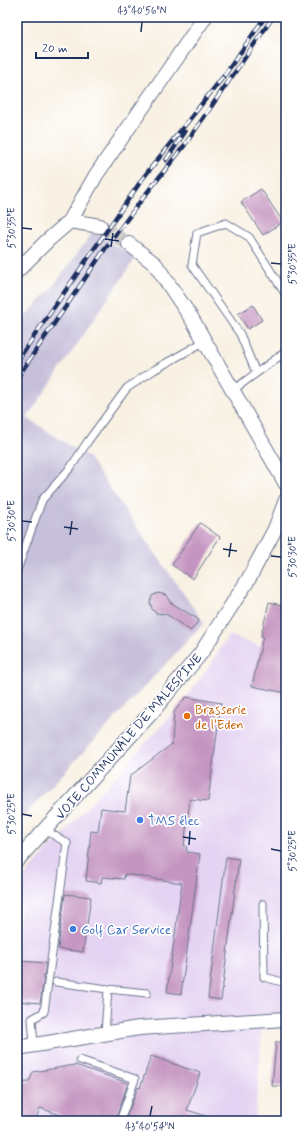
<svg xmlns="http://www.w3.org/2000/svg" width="303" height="1138" viewBox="0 0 303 1138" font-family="Mynerve,sans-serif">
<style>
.built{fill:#e4d3f2}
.industrial{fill:#c6c0da}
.building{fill:#c595c1}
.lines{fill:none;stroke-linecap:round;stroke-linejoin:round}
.minor-tunnel{stroke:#ccc9c8;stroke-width:14;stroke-dasharray:14 7;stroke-linecap:butt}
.service-casing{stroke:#68738c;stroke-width:9}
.minor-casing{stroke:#68738c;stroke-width:16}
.service{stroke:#fff;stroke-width:7}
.minor{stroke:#fff;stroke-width:14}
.rail-casing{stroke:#1b2f5e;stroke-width:4.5}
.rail{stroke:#fff;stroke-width:3;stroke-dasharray:9;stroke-linecap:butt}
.ticks{fill:none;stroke:#1b2f5e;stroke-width:1.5}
.food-dot{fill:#e8710a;stroke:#fff;stroke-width:1.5}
.shop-dot{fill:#3f7fe0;stroke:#fff;stroke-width:1.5}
.labels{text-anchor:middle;stroke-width:3.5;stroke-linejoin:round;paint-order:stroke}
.food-label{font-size:13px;fill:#c56008;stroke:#fff;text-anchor:start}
.street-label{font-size:13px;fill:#1b2f5e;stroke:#fff}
.shop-label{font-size:13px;fill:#366cbe;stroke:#fff;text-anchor:start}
.neatline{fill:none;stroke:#1b2f5e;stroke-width:1.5}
.ticks-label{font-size:10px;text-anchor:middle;fill:#1b2f5e}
</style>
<rect width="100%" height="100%" fill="#fff"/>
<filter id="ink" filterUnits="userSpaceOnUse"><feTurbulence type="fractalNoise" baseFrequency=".025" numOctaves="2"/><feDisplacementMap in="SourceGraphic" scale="8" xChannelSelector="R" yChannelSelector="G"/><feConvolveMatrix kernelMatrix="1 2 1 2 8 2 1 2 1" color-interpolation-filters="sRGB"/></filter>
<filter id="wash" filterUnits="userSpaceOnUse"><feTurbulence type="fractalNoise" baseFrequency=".012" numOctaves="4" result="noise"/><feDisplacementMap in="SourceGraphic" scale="16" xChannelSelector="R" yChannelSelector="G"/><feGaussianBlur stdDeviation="0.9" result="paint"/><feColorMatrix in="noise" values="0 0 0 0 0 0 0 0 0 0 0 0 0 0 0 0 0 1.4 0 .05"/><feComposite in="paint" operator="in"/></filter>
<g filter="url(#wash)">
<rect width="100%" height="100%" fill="#f8f0e2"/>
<path class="built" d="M229,635L261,647L286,652V1028L262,1030L255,1121H17V947L21,908L19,882L174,712L207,670Z"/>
<path class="industrial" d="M93,232L129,253L135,259L27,418L89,458L204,623L17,823V325L52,288Z"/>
<g id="blocks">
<path class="building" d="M261,189L283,222L263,235L241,202Z
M253,305L262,320L248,329L238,314Z
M200,523L220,537L193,579L172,565Z
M158,593L166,595L170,602L199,620L191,631L166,614L156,613L152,609L150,602L152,596Z
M269,602L286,606V693L252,686L263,636H261Z
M186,697L221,703L208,801L190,799L184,846H186L187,852L200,854L181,994L167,992L182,883L125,874L124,879L102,877L101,883L86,881L91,831L98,832L101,808L125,811L130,776L172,744L174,712Z
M226,857L239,859L221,1000L208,998Z
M65,894L91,897L83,952L58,949Z
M20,961L46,963L40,1003L17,1001Z
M276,1042H286V1086H272Z
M151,1056L200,1073L187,1110L212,1118V1121H125L138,1087L140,1088Z
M75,1065L128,1083L115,1121H77L40,1108L35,1121H17V1083L29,1082L33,1072Z"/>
</g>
</g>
<g filter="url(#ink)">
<use href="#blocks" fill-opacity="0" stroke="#68738c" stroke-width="1"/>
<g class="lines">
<path class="minor-tunnel" d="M100,226L129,244"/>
<g class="service-casing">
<path id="service" d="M256,373L240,334L192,265L197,233L226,223L249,237L286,295
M233,390L284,353L286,350
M17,570L42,500L71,467L88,441L127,388L154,370L205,341
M263,904L264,977L286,983
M56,982L108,989L105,1034
M108,989L147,993
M34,1045L32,1019L44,1012L67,843L45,830
M80,1060L135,1079L120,1121"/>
</g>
<g class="minor-casing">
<path id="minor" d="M70,221L100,226
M129,244L155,264L192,319L286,484
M17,271L47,241L70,221L96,175L205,17
M17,860L152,712L201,653L248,580L275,529L286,500
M17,1048L139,1028L286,1019"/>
</g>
<use href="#service" class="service"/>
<use href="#minor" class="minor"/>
<g class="rail-casing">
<path id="rail" d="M224,76L265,17
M166,160L185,132
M17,361L143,178L227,72
M17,378L105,249L142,199L184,146L273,17"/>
</g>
<use href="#rail" class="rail"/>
</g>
</g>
<path class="ticks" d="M141,32L142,22M22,228L32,229M105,239L119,241M111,247L113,233M271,263L281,264M22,521L32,522M64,527L78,529M70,535L72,521M223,549L237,551M271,556L281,557M229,557L231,543M22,814L32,816M183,837L196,839M189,845L190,831M271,849L281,851M150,1116L152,1106"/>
<circle class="food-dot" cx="187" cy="716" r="4"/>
<g class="shop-dot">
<circle cx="140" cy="820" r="4"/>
<circle cx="73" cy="929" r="4"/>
</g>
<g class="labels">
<g class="food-label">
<text x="195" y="714">Brasserie<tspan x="195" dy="15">de l'Eden</tspan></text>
</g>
<g class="street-label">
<text transform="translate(128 736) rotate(-49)" y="5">VOIE COMMUNALE DE MALESPINE</text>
</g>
<g class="shop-label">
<text x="148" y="825">TMS élec</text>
<text x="81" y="934">Golf Car Service</text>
</g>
</g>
<rect width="303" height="1138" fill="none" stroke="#fff" stroke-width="44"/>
<path d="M36 52v6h52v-6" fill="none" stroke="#1b2f5e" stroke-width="2"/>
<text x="42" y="52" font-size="12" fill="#1b2f5e" stroke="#ffffff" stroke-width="3" paint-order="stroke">20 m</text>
<rect x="22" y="22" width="259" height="1094" class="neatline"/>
<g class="ticks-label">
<text x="142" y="14">43°40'56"N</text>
<text transform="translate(11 228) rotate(-90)" y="4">5°30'35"E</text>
<text transform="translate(292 264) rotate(-90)" y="4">5°30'35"E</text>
<text transform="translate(11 521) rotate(-90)" y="4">5°30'30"E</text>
<text transform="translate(292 557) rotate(-90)" y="4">5°30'30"E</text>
<text transform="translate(11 814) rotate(-90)" y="4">5°30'25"E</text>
<text transform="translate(292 851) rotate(-90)" y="4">5°30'25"E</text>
<text x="150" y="1130">43°40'54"N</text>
</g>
</svg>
